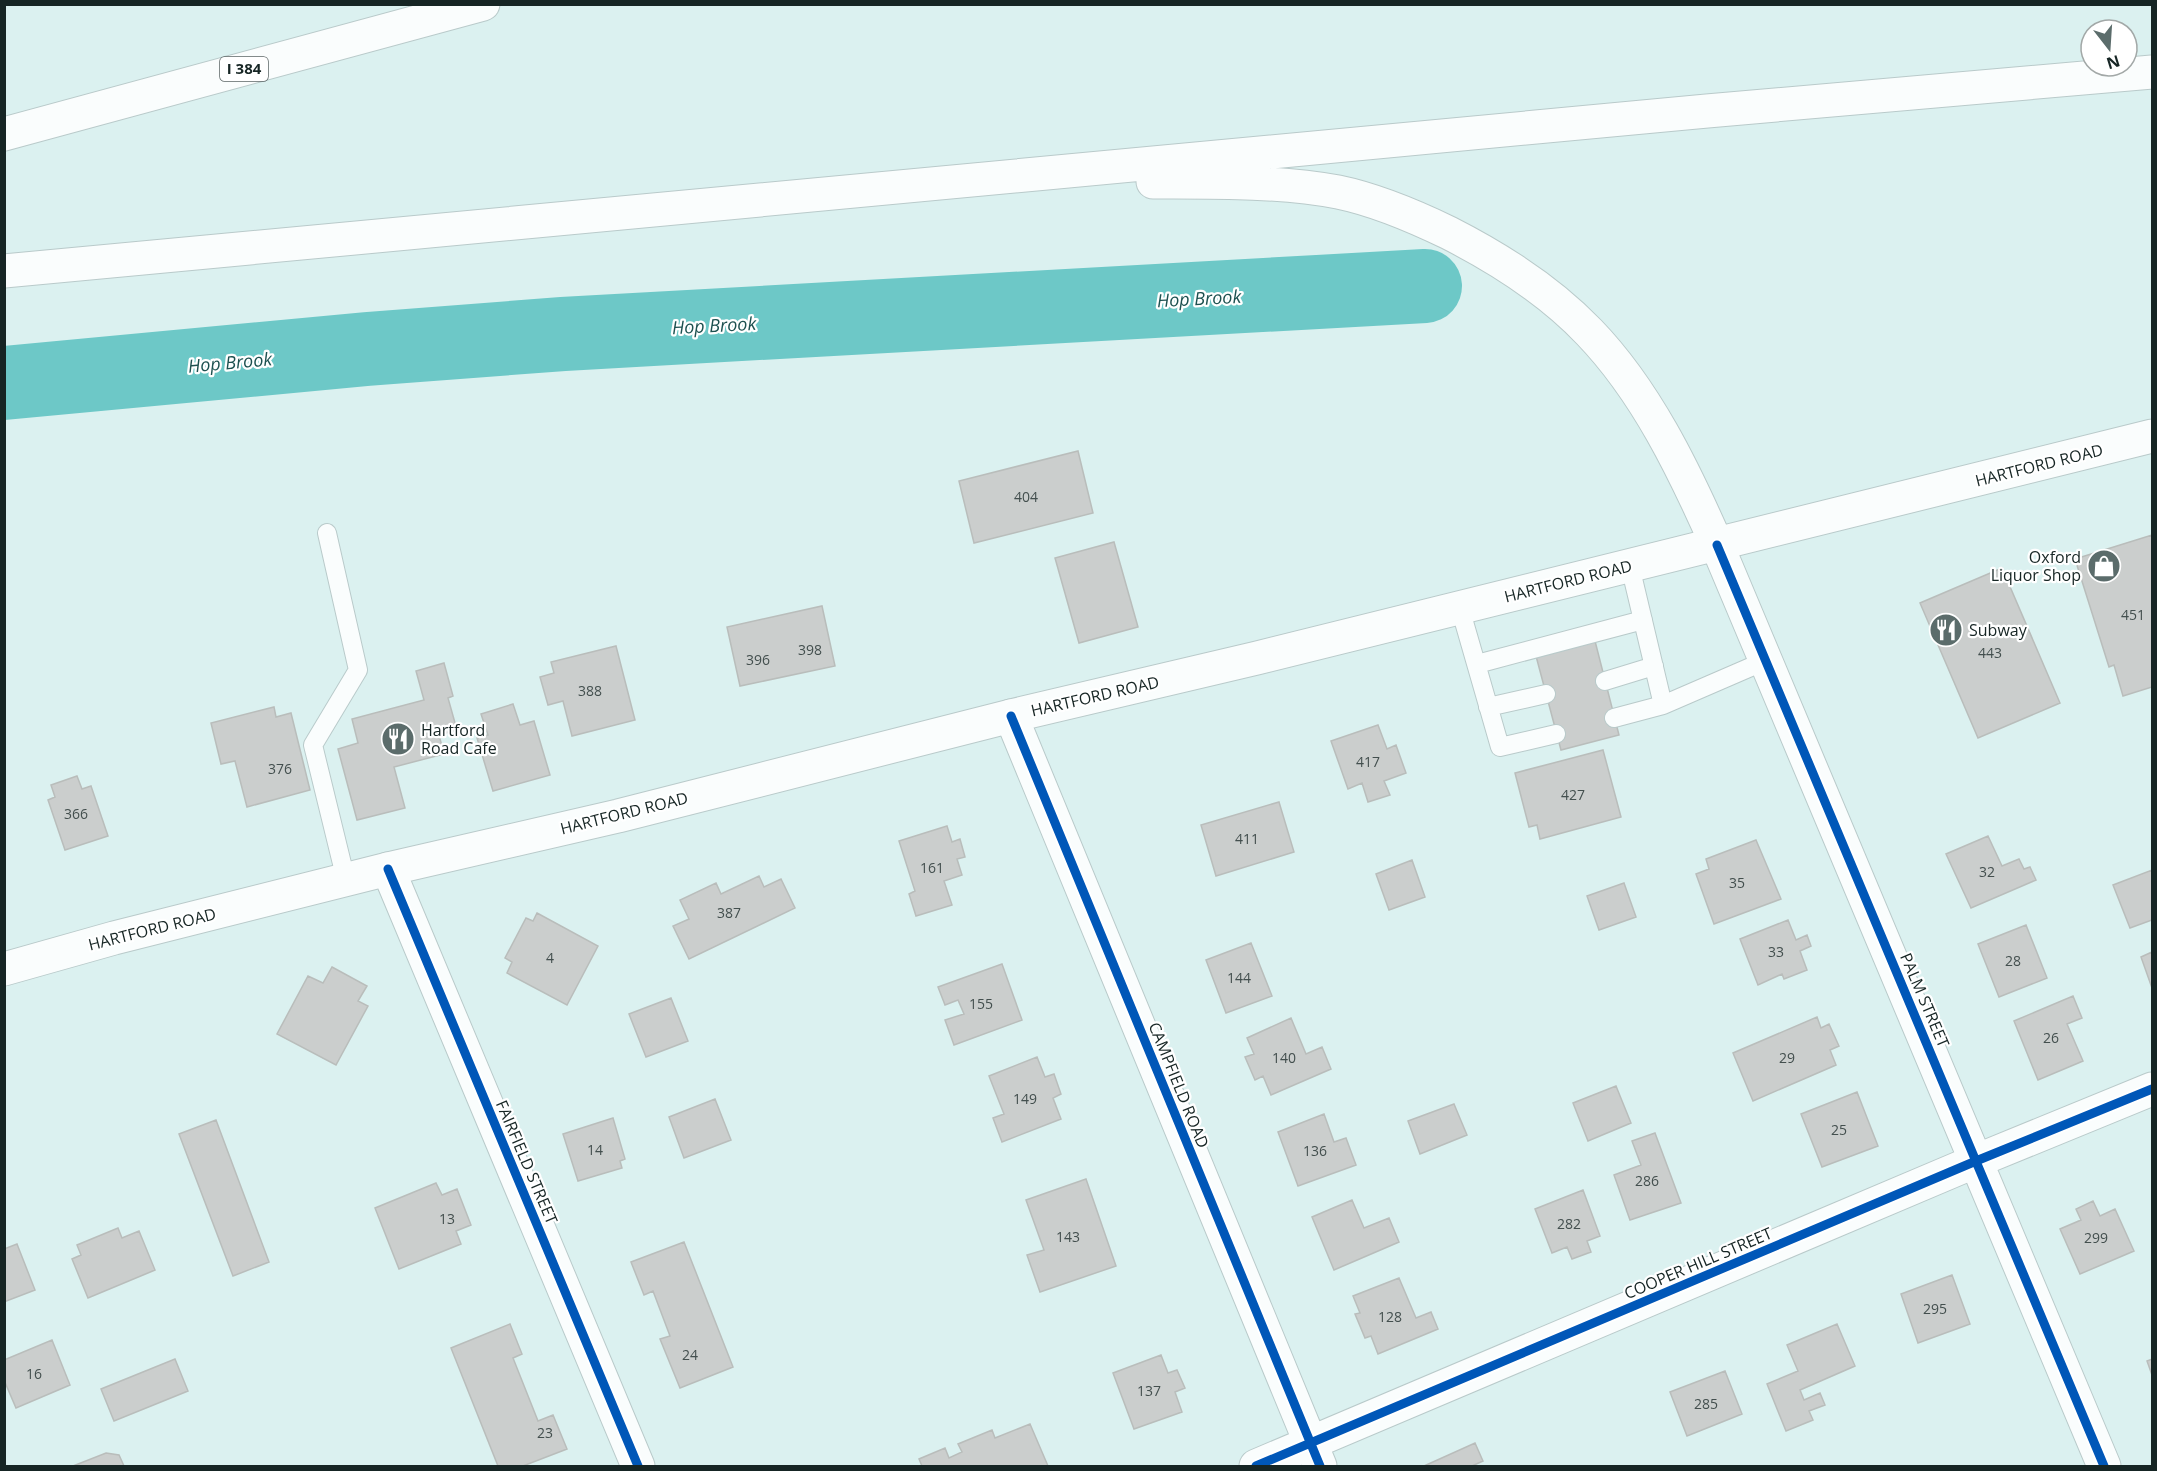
<svg xmlns="http://www.w3.org/2000/svg" width="2157" height="1471" viewBox="0 0 2157 1471" font-family="'Open Sans',sans-serif">
<style>
.lines{fill:none;stroke-linecap:round;stroke-linejoin:round}
.river{stroke:#6dc8c7;stroke-width:74}
.building{fill:#cbcecd;stroke:#b9bdbb;stroke-width:1.5}
.lane-casing{stroke:#b9caca;stroke-width:20}
.street-casing{stroke:#b9caca;stroke-width:35}
.secondary-casing{stroke:#b9caca;stroke-width:35}
.highway-casing{stroke:#b9caca;stroke-width:35}
.lane{stroke:#fafdfd;stroke-width:18}
.street{stroke:#fafdfd;stroke-width:33}
.secondary{stroke:#fafdfd;stroke-width:33}
.highway{stroke:#fafdfd;stroke-width:33}
.cycleway-casing{stroke:#fff;stroke-width:13}
.cycleway{stroke:#0057b8;stroke-width:9}
.labels{text-anchor:middle;stroke-width:4.5;stroke-linejoin:round;paint-order:stroke}
.number-label{font-size:14px;fill:#434f4e}
.shield{fill:#fff;stroke:#5c6666;stroke-width:1.5}
.shield-label{font-size:15px;font-weight:bold;fill:#162524}
.street-label{font-size:16px;fill:#162524;stroke:#fff}
.poi-label{font-size:16px;fill:#162524;stroke:#fff;text-anchor:start}
.water-label{font-size:18px;font-style:italic;fill:#1d5150;stroke:#fff}
</style>
<rect width="100%" height="100%" fill="#dbf1f0"/>
<g class="lines">
<path class="river" d="M4,383L367,349L563,334L1425,286"/>
</g>
<path class="building" d="M1078,451L1093,513L974,543L959,481Z
M2152,535V687L2123,696L2114,665L2109,667L2075,559Z
M1114,542L1138,627L1079,643L1055,558Z
M2002,568L2060,703L1978,738L1920,603Z
M822,606L835,666L740,686L727,627Z
M1595,641L1619,735L1561,750L1536,656Z
M616,646L635,720L572,736L563,701L548,705L540,677L554,673L551,662Z
M444,663L453,696L448,698L457,730L439,735L444,754L394,767L405,808L357,820L338,749L358,743L352,719L424,700L416,671Z
M513,704L520,725L534,721L550,775L493,791L477,738L488,735L481,714Z
M274,707L276,717L291,713L310,790L247,807L235,761L221,764L211,723Z
M1378,725L1387,749L1396,745L1406,773L1384,781L1390,795L1368,802L1362,783L1348,789L1331,741Z
M1603,750L1621,817L1540,839L1537,825L1529,827L1515,773Z
M77,776L82,789L91,786L108,836L65,850L48,800L55,797L51,785Z
M1279,802L1294,852L1216,876L1201,825Z
M947,826L952,842L960,839L965,857L957,859L962,875L944,881L952,905L916,916L909,894L915,891L899,841Z
M1988,836L2002,866L2019,859L2024,869L2030,867L2036,880L1971,908L1946,854Z
M1756,840L1781,899L1714,924L1696,874L1709,869L1706,859Z
M1412,860L1425,897L1389,910L1376,874Z
M2152,870V920L2130,928L2113,885Z
M759,876L764,887L781,879L795,908L689,959L673,926L689,919L680,900L716,883L721,894Z
M1624,883L1636,917L1599,930L1587,896Z
M537,913L598,946L567,1005L507,973L512,962L505,958L526,918L533,921Z
M1788,920L1796,940L1807,935L1811,946L1800,951L1807,970L1784,979L1782,974L1758,985L1740,939Z
M2026,925L2047,978L1999,997L1978,944Z
M1251,943L1272,996L1226,1013L1206,960Z
M2152,952V988L2141,957Z
M1002,964L1022,1020L954,1045L945,1020L964,1014L958,1000L945,1005L938,987Z
M332,967L367,986L358,1001L368,1006L336,1065L277,1034L308,976L323,983Z
M2073,996L2082,1018L2067,1024L2083,1061L2038,1080L2014,1021Z
M671,998L688,1041L646,1057L629,1014Z
M1817,1017L1821,1028L1829,1024L1839,1046L1830,1050L1836,1065L1753,1101L1733,1053Z
M1291,1018L1306,1054L1322,1047L1331,1069L1271,1095L1263,1076L1255,1080L1245,1057L1254,1054L1247,1038Z
M1037,1057L1045,1077L1054,1074L1061,1094L1053,1098L1061,1119L1002,1142L993,1118L1004,1114L989,1076Z
M1616,1086L1631,1123L1588,1141L1573,1103Z
M1857,1092L1878,1146L1822,1167L1801,1114Z
M715,1099L731,1140L684,1158L669,1117Z
M1454,1104L1467,1135L1420,1154L1408,1121Z
M1324,1114L1334,1142L1346,1138L1356,1165L1298,1186L1278,1132Z
M613,1118L625,1159L620,1161L622,1168L578,1181L563,1134Z
M216,1120L269,1262L233,1276L179,1134Z
M1655,1133L1681,1203L1630,1220L1614,1175L1641,1165L1632,1141Z
M1086,1179L1116,1266L1040,1292L1027,1255L1044,1250L1026,1200Z
M436,1183L442,1195L457,1189L471,1225L456,1231L461,1244L399,1269L375,1208Z
M1583,1190L1600,1236L1587,1241L1591,1252L1572,1259L1567,1247L1552,1253L1535,1209Z
M1352,1200L1364,1228L1389,1218L1399,1242L1334,1270L1312,1217Z
M2093,1201L2100,1216L2115,1209L2134,1251L2080,1274L2060,1229L2081,1220L2076,1209Z
M118,1228L122,1238L139,1231L155,1270L88,1298L72,1259L81,1255L77,1245Z
M684,1242L733,1367L680,1388L660,1339L670,1336L653,1291L644,1295L631,1262Z
M17,1244L35,1290L4,1302V1249Z
M1952,1275L1970,1324L1918,1343L1901,1294Z
M1399,1278L1416,1318L1431,1312L1438,1329L1378,1354L1371,1336L1365,1338L1355,1314L1360,1313L1353,1296Z
M510,1324L522,1354L513,1358L538,1421L553,1415L567,1449L523,1466H498L451,1348Z
M1837,1324L1855,1366L1800,1390L1804,1400L1820,1393L1825,1405L1809,1411L1813,1420L1786,1431L1767,1384L1798,1371L1787,1345Z
M52,1340L70,1385L16,1408L4,1380V1360Z
M1161,1355L1168,1373L1177,1370L1185,1388L1175,1392L1182,1412L1134,1429L1113,1373Z
M175,1359L188,1391L114,1421L101,1389Z
M2152,1359V1375L2147,1361Z
M1725,1371L1742,1414L1687,1436L1670,1392Z
M1030,1424L1048,1466H922L919,1459L945,1448L949,1458L962,1452L958,1444L992,1430L995,1438Z
M1475,1443L1483,1461L1472,1466H1424Z
M106,1453L119,1455L124,1466H73Z"/>
<g class="lines">
<g class="lane-casing">
<path id="lane" d="M327,533L358,670L313,745L346,880
M1630,566L1663,705L1767,660
M1460,608L1500,747L1556,734
M1477,664L1643,620
M1605,681L1654,666
M1488,707L1546,694
M1614,718L1663,705"/>
</g>
<g class="street-casing">
<path id="street" d="M1717,545L2104,1466
M1011,716L1320,1466
M388,869L638,1466
M1256,1466L1976,1161L2152,1089"/>
</g>
<g class="secondary-casing">
<path id="secondary" d="M4,969L114,938L388,869L618,816L1011,716L1257,658L2152,436"/>
</g>
<g class="highway-casing">
<path id="highway" d="M4,134L483,4
M1153,182C1214,182 1278,181 1338,192C1377,200 1414,216 1449,233C1500,259 1549,290 1589,332C1646,391 1684,470 1717,545
M4,271L1707,111L2152,72"/>
</g>
<use href="#lane" class="lane"/>
<use href="#street" class="street"/>
<use href="#secondary" class="secondary"/>
<use href="#highway" class="highway"/>
<g class="cycleway-casing">
<path id="cycleway" d="M1717,545L2104,1466
M1011,716L1320,1466
M388,869L638,1466
M1256,1466L1976,1161L2152,1089"/>
</g>
<use href="#cycleway" class="cycleway"/>
</g>
<defs>
<g id="shop-disc" transform="scale(1.725)"><circle r="9.5" fill="#5b6c6b" stroke="#fff"/><path d="M-5-2.5h2.3a2.7 3.5 0 0 1 5.4 0H5L5.5 6h-11ZM-1.5-2.5h3a1.5 2.3 0 0 0-3 0Z" fill="#fff"/></g>
<g id="restaurant-disc" transform="scale(1.725)"><circle r="9.5" fill="#5b6c6b" stroke="#fff"/><path d="M-5-6h1v4h1v-4h1v4h1v-4h1v5L-1.5 .5V6h-2V.5L-5-1ZM5-6V6H3V1.5H1.5Q1.5-4 5-6Z" fill="#fff"/></g>
</defs>
<g fill-rule="evenodd">
<use href="#shop-disc" x="2104" y="566"/>
<use href="#restaurant-disc" x="1946" y="630"/>
<use href="#restaurant-disc" x="398" y="739"/>
</g>
<g class="labels">
<g class="number-label">
<text x="1026" y="502">404</text>
<text x="2133" y="620">451</text>
<text x="810" y="655">398</text>
<text x="1990" y="658">443</text>
<text x="758" y="665">396</text>
<text x="590" y="696">388</text>
<text x="1368" y="767">417</text>
<text x="280" y="774">376</text>
<text x="1573" y="800">427</text>
<text x="76" y="819">366</text>
<text x="1247" y="844">411</text>
<text x="932" y="873">161</text>
<text x="1987" y="877">32</text>
<text x="1737" y="888">35</text>
<text x="729" y="918">387</text>
<text x="1776" y="957">33</text>
<text x="550" y="963">4</text>
<text x="2013" y="966">28</text>
<text x="1239" y="983">144</text>
<text x="981" y="1009">155</text>
<text x="2051" y="1043">26</text>
<text x="1284" y="1063">140</text>
<text x="1787" y="1063">29</text>
<text x="1025" y="1104">149</text>
<text x="1839" y="1135">25</text>
<text x="595" y="1155">14</text>
<text x="1315" y="1156">136</text>
<text x="1647" y="1186">286</text>
<text x="447" y="1224">13</text>
<text x="1569" y="1229">282</text>
<text x="1068" y="1242">143</text>
<text x="2096" y="1243">299</text>
<text x="1935" y="1314">295</text>
<text x="1390" y="1322">128</text>
<text x="690" y="1360">24</text>
<text x="34" y="1379">16</text>
<text x="1149" y="1396">137</text>
<text x="1706" y="1409">285</text>
<text x="545" y="1438">23</text>
</g>
<rect class="shield" x="220" y="57" width="48" height="24" rx="4.5"/>
<g class="shield-label">
<text x="244" y="74">I 384</text>
</g>
<g class="street-label">
<text transform="translate(2039 465) rotate(-14)" y="6">HARTFORD ROAD</text>
<text transform="translate(1568 581) rotate(-14)" y="6">HARTFORD ROAD</text>
<text transform="translate(1095 696) rotate(-13)" y="6">HARTFORD ROAD</text>
<text transform="translate(624 813) rotate(-14)" y="6">HARTFORD ROAD</text>
<text transform="translate(152 929) rotate(-14)" y="6">HARTFORD ROAD</text>
<text transform="translate(1925 1000) rotate(67)" y="6">PALM STREET</text>
<text transform="translate(1179 1085) rotate(68)" y="6">CAMPFIELD ROAD</text>
<text transform="translate(527 1162) rotate(67)" y="6">FAIRFIELD STREET</text>
<text transform="translate(1698 1263) rotate(-23)" y="6">COOPER HILL STREET</text>
</g>
<g class="poi-label">
<text x="2081" y="563" text-anchor="end">Oxford<tspan x="2081" dy="18">Liquor Shop</tspan></text>
<text x="1969" y="636">Subway</text>
<text x="421" y="736">Hartford<tspan x="421" dy="18">Road Cafe</tspan></text>
</g>
<g class="water-label">
<text transform="translate(1199 299) rotate(-3)" y="6">Hop Brook</text>
<text transform="translate(714 326) rotate(-3)" y="6">Hop Brook</text>
<text transform="translate(230 363) rotate(-5)" y="6">Hop Brook</text>
</g>
</g>
<rect width="2157" height="1471" fill="none" stroke="#162524" stroke-width="12"/>
<g transform="translate(2109 48) rotate(163)"><circle r="28" fill="#ffffff" stroke="#a2a8a7" stroke-width="1.5"/>
<path d="M0-4.5L10 22L0 15L-10 22Z" fill="#5b6c6b"/>
<text y="-9" font-size="16" font-weight="bold" text-anchor="middle" fill="#162524">N</text>
</g>
</svg>
